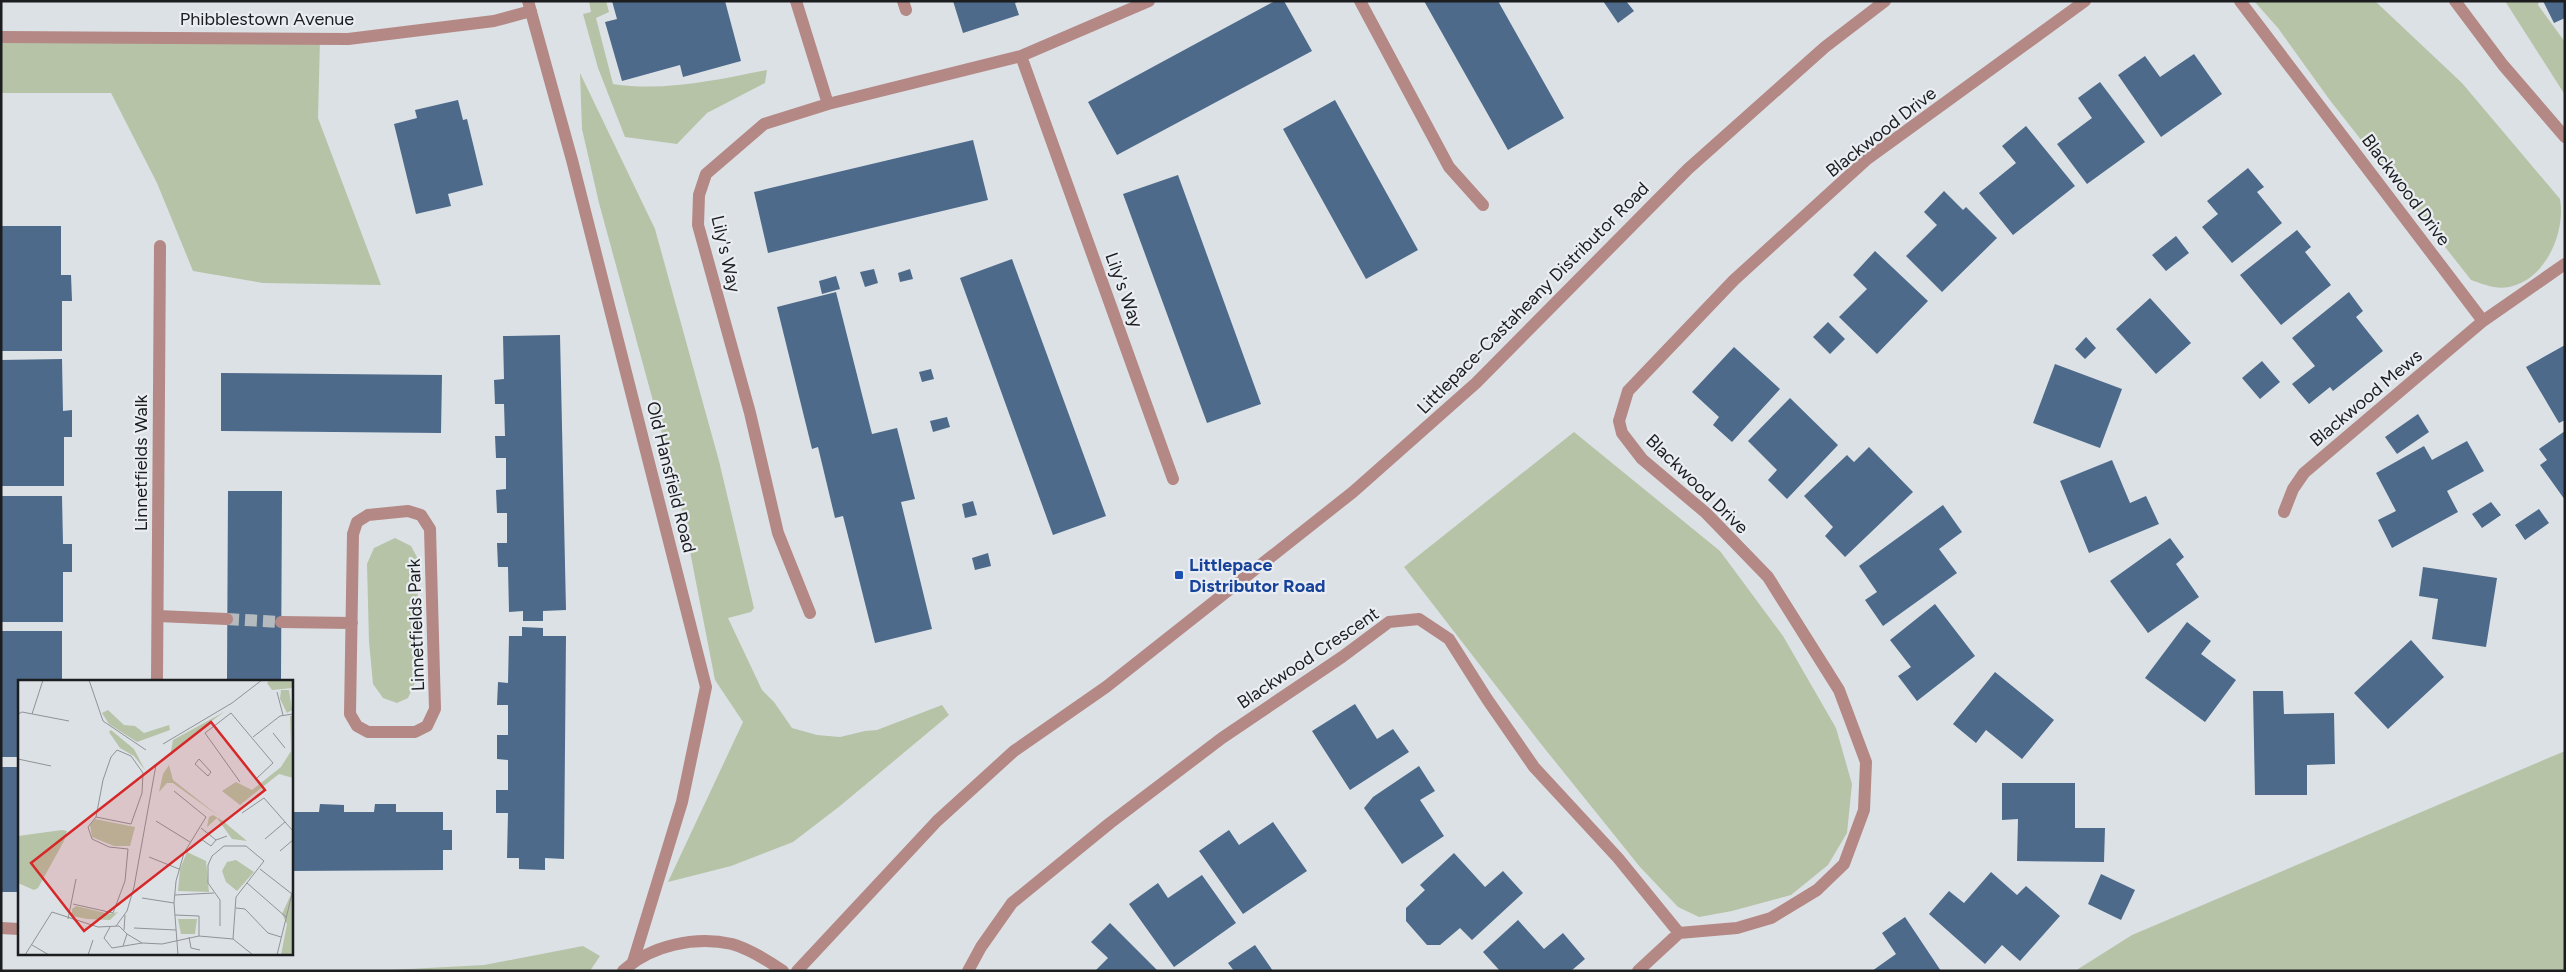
<svg xmlns="http://www.w3.org/2000/svg" width="2566" height="972" viewBox="0 0 2566 972" font-family="Figtree,sans-serif">
<style>
.green{fill:#b7c3a7}
.building{fill:#4d6a8a}
.lines{fill:none;stroke-linecap:round;stroke-linejoin:round}
.minor-tunnel{stroke:#b5babe;stroke-width:12;stroke-dasharray:12 6;stroke-linecap:butt}
.pedestrian{stroke:#b48885;stroke-width:12}
.minor{stroke:#b48885;stroke-width:12}
.tertiary{stroke:#b48885;stroke-width:12}
.transit-dot{fill:#1a4fb4;stroke:#eaeef3;stroke-width:2}
.labels{text-anchor:middle;stroke-width:4.5;stroke-linejoin:round;paint-order:stroke}
.street-label{font-size:18px;fill:#1b1d1f;stroke:#eaeef3}
.transit-label{font-size:18px;font-weight:bold;fill:#164399;stroke:#eaeef3;text-anchor:start}
.inset-road{fill:none;stroke:#8f9396;stroke-width:1}
.view{fill:#d62828;fill-opacity:0.15;stroke:#d62828;stroke-width:2.5}
.inset-edge{fill:none;stroke:#1b1d1f;stroke-width:2.5}
</style>
<rect width="100%" height="100%" fill="#dce1e6"/>
<path class="green" d="M589,1H606L609,12L596,18L613,84C664,92 717,80 767,70L765,83L707,113L677,144L625,137L598,68L583,14L591,12Z
M2254,1H2375L2462,83L2560,199C2566,233 2545,280 2509,287C2496,290 2483,284 2471,280L2329,99L2278,28Z
M2505,1H2539L2538,5L2565,42V95Z
M1,39L320,40L318,118L381,285L263,283L193,271L157,183L111,93H1Z
M580,73L655,229L719,461L754,608L751,612L728,618L762,690L774,702L792,728L817,735L840,737L865,731L877,730L942,705L949,715L840,806L793,842L731,866L668,882L743,722L715,680L680,500L599,203L582,129Z
M1574,432L1720,551L1783,636L1836,728L1852,784L1847,833L1828,865L1791,895L1732,911L1699,917L1678,907L1640,867L1541,744L1404,567Z
M395,538L411,546L418,559L417,678L408,698L397,703L383,698L373,684L369,642L367,564L374,548Z
M2565,751V971H2075L2132,935Z
M583,946L600,956L590,971H371L484,965Z"/>
<path class="building" d="M612,1H725L741,61L683,77L680,65L622,81L605,22L617,19Z
M953,1H1020L1015,3L1019,15L963,33Z
M1275,1H1284L1312,51L1117,155L1088,102Z
M1424,1H1498L1564,118L1508,150Z
M1603,1H1626L1634,11L1618,23Z
M2543,1H2565V18L2554,23Z
M2194,54L2222,94L2161,137L2118,75L2145,56L2160,77Z
M2100,82L2145,142L2087,184L2057,144L2092,118L2078,98Z
M458,100L463,120L467,119L483,185L448,194L451,206L416,214L394,124L417,118L415,110Z
M1335,100L1418,250L1366,279L1283,129Z
M2026,126L2075,186L2013,235L1979,193L2016,163L2002,146Z
M973,140L988,200L768,253L754,192Z
M2248,168L2264,187L2257,192L2282,223L2232,263L2202,227L2218,214L2207,201Z
M1178,175L1261,404L1207,423L1123,194Z
M1944,191L1963,210L1966,207L1997,238L1942,292L1906,256L1937,225L1924,212Z
M1,226H61V275H71L72,301H62V351H1Z
M2297,230L2311,247L2305,252L2331,285L2281,325L2240,275Z
M2176,236L2189,253L2166,271L2152,255Z
M1875,251L1928,301L1877,354L1839,317L1867,289L1853,275Z
M1012,259L1106,516L1053,535L960,278Z
M874,269L878,283L865,287L860,272Z
M910,269L913,279L900,282L898,273Z
M836,276L840,289L822,294L819,281Z
M836,292L872,434L897,428L915,499L901,502L932,629L875,643L843,516L835,518L818,447L812,449L777,307Z
M2349,292L2363,311L2356,317L2383,351L2333,391L2330,387L2309,404L2292,384L2315,366L2292,338Z
M2150,298L2191,343L2156,374L2116,329Z
M1828,322L1845,339L1830,354L1813,337Z
M560,335L566,610L543,611V621H523V611L509,612L508,567H498L497,543H507V513H497L496,490L506,489V458H496L495,436H505L504,404H495L494,380L504,379L503,336Z
M2086,337L2096,348L2085,359L2075,349Z
M2565,345V420L2559,423L2526,367Z
M1734,347L1780,389L1732,442L1713,425L1719,417L1692,392Z
M62,359L63,411L72,410V437H64V486H1V360Z
M2262,361L2280,382L2260,399L2242,378Z
M2055,364L2122,389L2100,448L2033,423Z
M931,369L934,379L922,382L919,372Z
M221,373L442,375L441,433L221,431Z
M1790,398L1838,445L1787,499L1768,480L1777,470L1748,441Z
M2418,414L2429,432L2397,454L2385,437Z
M947,417L950,427L933,432L930,421Z
M2565,431V500L2540,465L2547,460L2539,449Z
M2467,441L2484,471L2447,491L2458,512L2392,548L2378,520L2396,511L2376,473L2424,446L2432,460Z
M1869,447L1913,492L1845,557L1825,536L1833,527L1804,496L1847,455L1854,462Z
M2112,460L2130,503L2146,496L2159,524L2089,553L2060,481Z
M228,491H282L281,681H227Z
M1,496H62L63,544H72V572H63V622H1Z
M973,501L977,515L965,518L962,504Z
M2491,502L2501,515L2482,528L2472,514Z
M1943,505L1962,532L1939,549L1957,573L1883,626L1865,600L1877,592L1859,566Z
M2539,509L2549,523L2525,540L2515,525Z
M2170,538L2184,557L2176,564L2199,597L2148,633L2110,581Z
M988,553L991,566L975,570L972,558Z
M2423,567L2497,578L2486,647L2432,639L2438,599L2419,596Z
M1935,604L1975,656L1917,701L1898,676L1911,667L1890,640Z
M2187,622L2211,641L2201,654L2236,680L2205,722L2145,678Z
M522,627L543,628V636H566L564,859L545,858V870L519,869V858H507L508,813H496V790H508V760L497,759V735H508V705H497L498,682L508,683L509,636H522Z
M1,631H62V681H19V757H1Z
M2411,640L2444,677L2388,729L2354,693Z
M1995,672L2054,720L2022,759L1986,730L1976,743L1953,724Z
M2253,691H2283L2284,714L2334,713L2335,764L2307,765V795H2255Z
M1355,704L1377,739L1393,729L1409,752L1350,790L1312,731Z
M1419,766L1435,791L1420,800L1444,836L1402,864L1364,808L1373,797Z
M1,767H19V892H1Z
M2002,783H2075V828H2105L2104,862L2017,861L2018,819L2002,820Z
M320,804L344,805V812H374L375,804H396V812H443V830H452V850H443V870L291,871V812H319Z
M1273,822L1307,871L1243,914L1199,851L1229,830L1239,845Z
M1454,853L1485,887L1503,871L1523,893L1472,940L1460,928L1440,945H1427L1406,921V908L1425,890L1420,885Z
M1991,872L2017,895L2026,886L2060,916L2020,961L2002,945L1985,964L1929,914L1949,891L1964,903Z
M2101,874L2135,890L2121,920L2088,904Z
M1202,875L1236,923L1174,967L1129,904L1158,883L1168,898Z
M1905,917L1941,971H1872L1896,954L1882,933Z
M1518,920L1544,949L1563,933L1585,959L1571,971H1500L1483,952Z
M1110,923L1158,971H1095L1108,958L1091,942Z
M1255,945L1273,971H1234L1228,963Z"/>
<g class="lines">
<path class="minor-tunnel" d="M227,619L281,622"/>
<path class="pedestrian" d="M528,1L572,160L706,687L682,802L633,962
M1,37L348,39L494,21L531,11"/>
<path class="minor" d="M796,1L828,104
M903,1L906,10
M1360,1L1449,167L1483,205
M2240,1L2483,321
M2455,1L2503,65L2565,137
M1021,56L1173,479
M408,511L421,515L430,529L435,709L427,726L415,732H368L357,726L350,714L353,534L357,522L368,515Z
M2284,512L2293,489L2304,473L2483,321L2565,264
M810,613L778,533L750,413L698,225L699,195L706,174L764,124L828,104L1021,56L1149,1
M158,616L227,619
M281,622L352,623
M157,681L160,246
M1,928L19,929
M1679,933L1737,928L1771,918L1817,890L1844,864L1864,810L1866,762L1839,690L1768,577L1706,513L1642,459L1622,433L1619,421L1628,391L1734,280L1866,160L2085,1
M968,971L981,947L1012,903L1110,823L1222,738L1342,657L1389,622L1419,619L1449,639L1487,699L1534,767L1618,858L1679,933
M1638,971L1679,933"/>
<path class="tertiary" d="M623,971C651,945 695,936 732,944C750,949 767,960 783,971
M797,971L937,821L1014,751L1106,687L1353,492L1476,383L1688,169L1825,47L1885,1"/>
</g>
<rect class="transit-dot" x="1174" y="570" width="10" height="10" rx="2.5"/>
<g class="labels">
<g class="street-label">
<text x="267" y="25">Phibblestown Avenue</text>
<text transform="translate(1881 132) rotate(-38)" y="6">Blackwood Drive</text>
<text transform="translate(2406 190) rotate(53)" y="6">Blackwood Drive</text>
<text transform="translate(726 254) rotate(77)" y="6">Lily's Way</text>
<text transform="translate(1124 290) rotate(70)" y="6">Lily's Way</text>
<text transform="translate(1533 298) rotate(-45)" y="6">Littlepace-Castaheany Distributor Road</text>
<text transform="translate(2366 398) rotate(-40)" y="6">Blackwood Mews</text>
<text transform="translate(141 463) rotate(-90)" y="6">Linnetfields Walk</text>
<text transform="translate(671 477) rotate(76)" y="6">Old Hansfield Road</text>
<text transform="translate(1697 484) rotate(44)" y="6">Blackwood Drive</text>
<text transform="translate(416 625) rotate(-92)" y="6">Linnetfields Park</text>
<text transform="translate(1308 658) rotate(-34)" y="6">Blackwood Crescent</text>
</g>
<g class="transit-label">
<text x="1189" y="571">Littlepace<tspan x="1189" dy="21">Distributor Road</tspan></text>
</g>
</g>
<g transform="translate(18 680)">
<rect width="275" height="275" fill="#dce1e6"/>
<path d="M252,0H275V8L254,10L249,3ZM263,10H271L274,30L269,33L262,19ZM90,30L106,45L117,46L126,53L151,45L152,50L119,62L91,44L84,33ZM206,32L179,52L152,76L155,60ZM272,36H275V98L261,94L222,125L204,111L218,102L234,110L263,87L273,71ZM93,50L116,69L127,90L116,76L102,68L91,52ZM151,85L155,100L202,137L155,103H149L141,112L145,94ZM195,135L205,141L229,161L214,159L199,138L189,147L191,137ZM77,139L117,147L112,166H96L74,157L72,145ZM44,150L49,151L46,161L20,208L16,210L0,203V156ZM169,172L188,181L191,212L160,211L162,189ZM218,180L236,192L219,211L208,202L204,191L209,182ZM275,210V275H263L269,244L264,234ZM58,226L92,234L100,232L92,240L69,239L54,236V229ZM160,239H179L177,254H163Z" fill="#b7c3a7"/>
<path class="inset-road" d="M71,0L85,41L128,70M259,12L265,35M0,34L4,32L51,41M14,34L25,0M255,53L267,68M235,57L262,36L275,34M145,64L214,23L244,0M99,70L113,76L125,93L124,113L113,144L78,137L85,100L93,77ZM0,79L33,86M181,79L193,92L190,96L177,84ZM222,102L187,53L213,33L255,83L239,98M156,111L188,137L166,173L158,201L156,223L160,275M224,133L246,118L275,151M138,141L172,162M183,148L198,160L209,156M183,159L193,166L198,160M247,159L267,142M262,171L275,160M131,177L161,189M242,189L274,214M229,203L268,237M157,215L196,213M124,218L156,223M55,224L95,233L107,201L110,169L91,167L74,159L70,147L78,137M218,228L227,229L250,253L263,257M157,235L181,236V256M50,239L58,199M98,246L109,231L116,207L138,85M202,246V220L190,203V185L194,176L206,166H228L246,181L218,217L215,259M92,247L86,258L94,268L124,263L144,264L181,256L215,259L235,275M116,248L158,250M106,250L107,235M109,254L124,263M171,257L173,268L182,270M14,265L31,275M7,275L34,232L80,247L101,246L109,254L105,266M70,275L75,260M120,275H160M259,275L275,210"/>
<path class="view" d="M193,42L247,110L66,251L13,183Z"/>
<rect width="275" height="275" class="inset-edge"/>
</g>
<rect width="2566" height="972" fill="none" stroke="#1b1d1f" stroke-width="5"/>
</svg>
